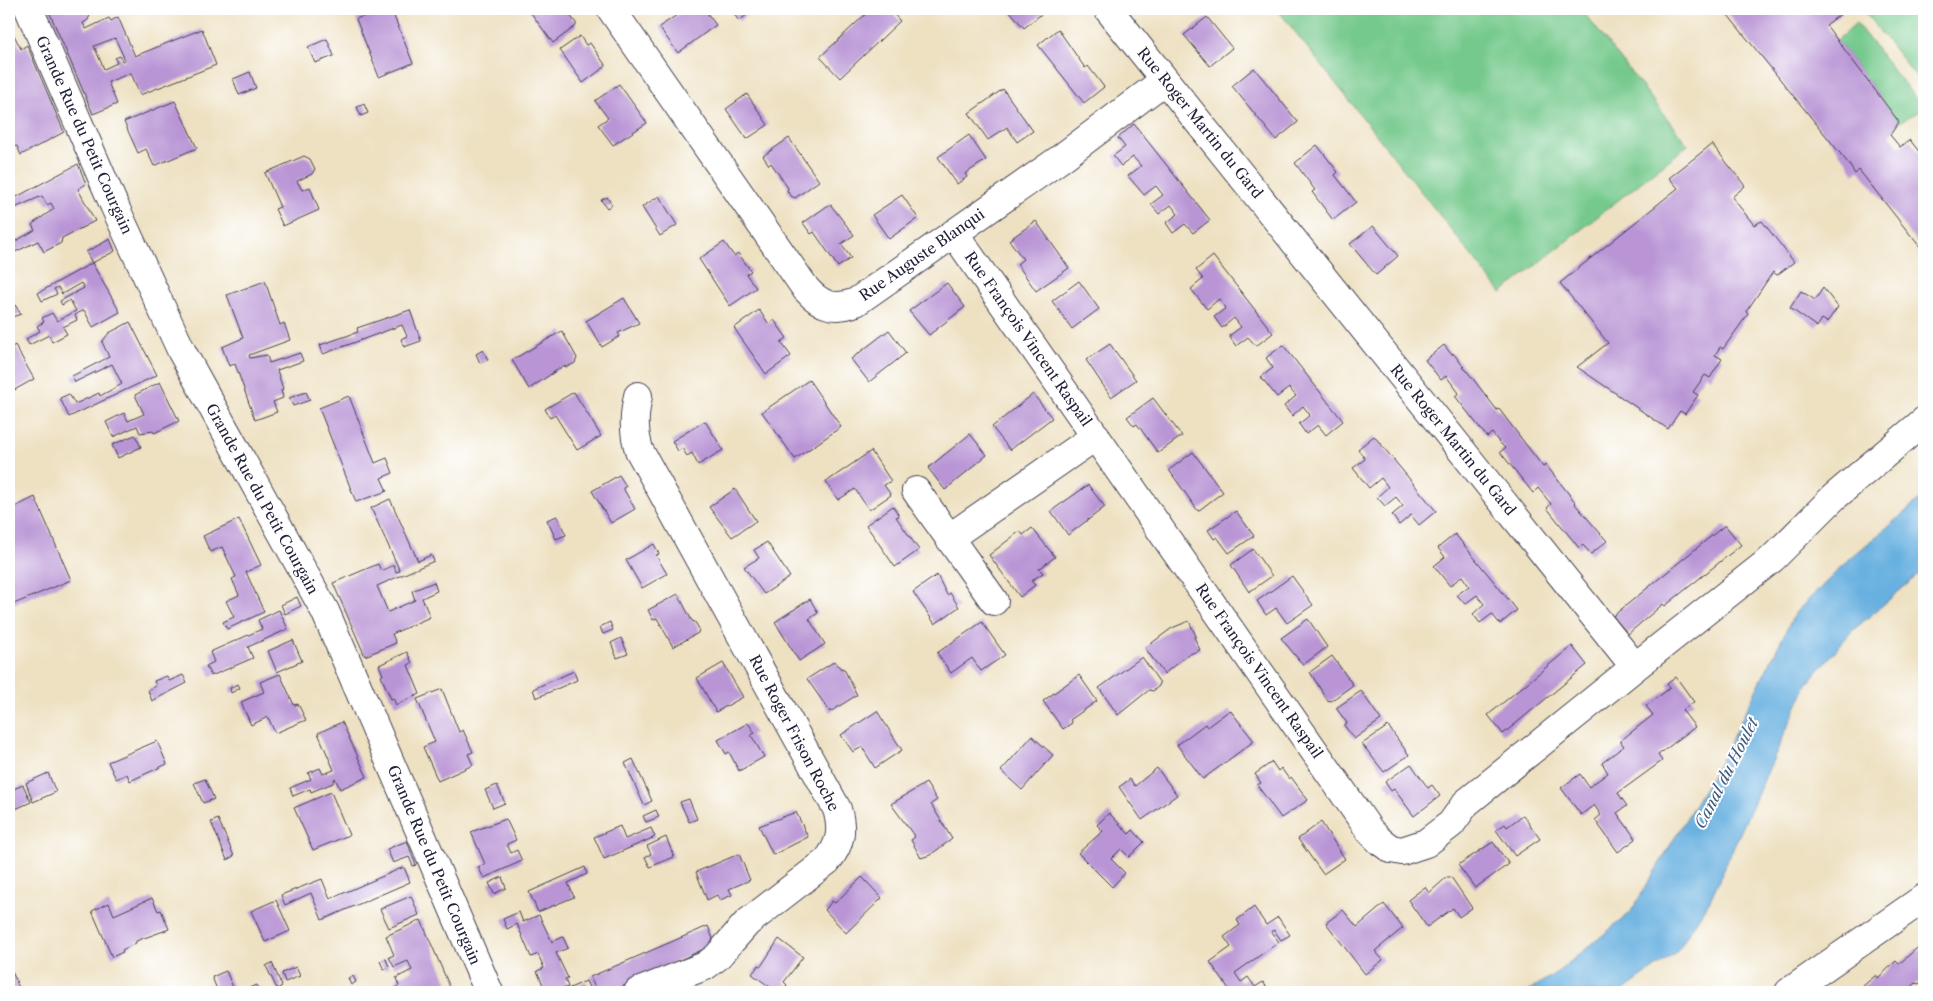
<svg xmlns="http://www.w3.org/2000/svg" width="1933" height="1001" viewBox="0 0 1933 1001" font-family="'Libre Caslon Text',serif">
<style>
.green{fill:#75c98c;stroke:#4c7664}
.water{fill:#68b0e0;stroke:#45698e}
.building{fill:#b995d5;fill-rule:evenodd}
.lines{fill:none;stroke-linecap:round;stroke-linejoin:round}
.minor-casing{stroke:#413f4f;stroke-width:30}
.minor{stroke:#fff;stroke-width:28}
.labels{text-anchor:middle;stroke-width:4;stroke-linejoin:round;paint-order:stroke}
.street-label{font-size:15px;fill:#22223b;stroke:#fff}
.water-label{font-size:16px;font-style:italic;fill:#3e5b7d;stroke:#fff}
</style>
<rect width="100%" height="100%" fill="#fff"/>
<filter id="ink" filterUnits="userSpaceOnUse"><feTurbulence type="fractalNoise" baseFrequency=".02" numOctaves="2"/><feDisplacementMap in="SourceGraphic" scale="10" xChannelSelector="R" yChannelSelector="G"/><feConvolveMatrix kernelMatrix="1 2 1 2 8 2 1 2 1" color-interpolation-filters="sRGB"/></filter>
<filter id="wash" filterUnits="userSpaceOnUse"><feTurbulence type="fractalNoise" baseFrequency=".0096" numOctaves="4" result="noise"/><feDisplacementMap in="SourceGraphic" scale="20" xChannelSelector="R" yChannelSelector="G"/><feGaussianBlur stdDeviation="1.12" result="paint"/><feColorMatrix in="noise" values="0 0 0 0 0 0 0 0 0 0 0 0 0 0 0 0 0 1.4 0 .05"/><feComposite in="paint" operator="in"/></filter>
<g filter="url(#wash)">
<rect width="100%" height="100%" fill="#eee1c2"/>
<path class="green" d="M1277,9H1581L1688,145L1501,293Z
M1862,9H1924V87Z
M1856,23L1924,109L1899,122L1837,40Z"/>
<path class="water" d="M1924,496V570L1851,632L1807,684L1710,900L1676,953L1621,992H1527L1560,970L1630,913L1721,760L1795,613L1847,561Z"/>
<g id="blocks">
<path class="building" d="M48,9H87L90,15L88,20L83,23L86,29L109,18L111,21L118,17L135,56L202,29L216,65L140,95L131,73L108,82L117,104L93,114ZM115,38L125,60L122,61L120,56L115,58L117,63L104,69L94,46Z
M383,9H391L413,63L379,77L356,19Z
M528,9H565L576,23V26L553,43Z
M686,9H704L716,25L678,53L659,27Z
M730,9H744L748,14L739,21Z
M871,9H889L900,21L840,78L820,57Z
M1008,9H1041L1044,12L1024,28Z
M1723,9H1839L1842,13L1826,25L1899,122L1890,135L1900,147L1910,140L1924,158V252L1859,170L1855,174L1848,163Z
M1207,17L1232,48L1210,66L1184,35Z
M1058,29L1085,68L1088,66L1104,87L1084,103L1038,45Z
M12,31L21,49L27,45L64,132L21,155L17,146L9,148V129L15,125L11,118L9,119V34Z
M580,36L586,45L590,43L606,66L583,83L560,50Z
M327,39L334,56L315,63L308,47Z
M1254,68L1298,122L1276,140L1232,86Z
M250,72L256,88L239,95L233,79Z
M619,84L647,123L613,145L598,125L608,118L595,101Z
M1003,89L1033,131L1017,142L1007,127L988,140L969,113Z
M747,94L768,125L747,139L726,109Z
M175,101L197,148L154,166L146,149L138,153L124,122Z
M364,104L368,113L361,116L357,107Z
M1134,124L1210,220L1193,233L1185,224L1173,233L1166,223L1178,214L1171,205L1159,214L1151,204L1163,195L1156,186L1144,195L1128,176L1141,166L1133,157L1121,166L1113,156L1125,147L1118,138Z
M969,135L986,160L965,174L967,177L957,184L938,157Z
M789,138L819,181L795,198L791,196L787,191L788,188L771,163L769,165L763,156Z
M1712,144L1745,186L1732,197L1754,225L1762,221L1794,262L1777,275L1773,272L1746,312L1748,314L1723,349L1720,347L1715,355L1722,359L1710,378L1705,375L1693,392L1698,395L1685,414L1680,411L1668,429L1577,367L1608,343L1560,283L1678,188L1669,178Z
M1317,145L1338,172L1335,175L1356,202L1333,220L1312,192L1315,190L1295,163Z
M304,156L310,159L315,169L312,174L297,181L302,190L310,187L319,210L283,226L275,209L280,207L265,173Z
M78,164L86,184L78,189L95,221L62,238L61,243L44,252L38,241L9,255V245L35,230L32,225L35,222L54,209L51,203L47,205L42,196L10,210L9,201Z
M902,195L918,218L889,239L872,215Z
M659,196L677,225L660,236L642,207Z
M607,197L612,205L607,208L601,200Z
M830,204L854,235L841,244L851,258L838,267L814,232L811,234L803,223Z
M1036,221L1069,268L1036,291L1017,264L1023,259L1009,240Z
M1373,226L1398,256L1376,275L1350,244Z
M110,239L115,251L92,263L120,312L93,327L84,310L75,315L77,320L63,327L67,334L52,342L49,335L29,345L26,339L40,331L37,326L44,322L42,318L52,313L57,321L76,311L70,300L62,305L60,301L84,288L81,283L62,294L58,287L54,289L57,294L42,301L38,293L92,263L86,252Z
M724,242L734,256L738,253L751,271L746,274L756,288L730,306L699,259Z
M1213,256L1273,333L1256,346L1248,337L1236,346L1229,336L1241,327L1234,318L1222,328L1214,317L1226,308L1219,299L1207,309L1191,289L1203,279L1196,270Z
M265,281L280,325L284,323L290,340L249,355L250,358L267,355L269,363L300,353L303,361L277,370L283,389L281,390L283,398L273,402L277,412L255,420L235,364L229,366L222,347L243,338L227,295Z
M1079,281L1099,309L1072,329L1052,301Z
M947,283L965,307L929,335L909,311Z
M1823,288L1838,307L1827,322L1822,319L1817,327L1790,308L1801,291L1815,300Z
M624,298L639,323L618,333L620,336L602,347L586,321Z
M15,305L21,314L9,318V309Z
M410,310L421,341L404,347L401,339L407,336L402,325L323,354L320,345L358,332L357,328Z
M759,310L769,324L774,320L787,338L781,342L791,356L766,374L734,328Z
M130,322L157,375L69,417L60,398L69,394L75,404L99,393L100,396L122,384L112,364L75,382L72,376L109,357L102,342L109,333Z
M889,330L906,353L869,382L851,359Z
M562,331L577,358L575,363L567,367L563,366L529,389L512,360Z
M1110,344L1136,380L1111,397L1086,360Z
M15,345L34,379L9,393V349Z
M1283,345L1343,421L1326,435L1318,425L1306,434L1299,424L1310,415L1303,406L1292,416L1284,406L1296,396L1289,388L1277,397L1261,377L1273,368L1266,358Z
M1444,345L1452,355L1453,353L1497,410L1499,409L1543,467L1546,465L1576,503L1575,504L1607,541L1591,554L1583,545L1579,548L1547,508L1551,504L1538,488L1533,493L1500,452L1505,448L1498,441L1492,433L1487,437L1455,396L1459,393L1446,376L1441,380L1425,360Z
M483,350L488,360L480,363L476,354Z
M809,380L841,427L795,459L762,412Z
M160,382L179,421L154,433L153,431L140,433L137,426L113,437L106,422L124,413L128,421L144,414L135,395Z
M306,392L310,400L293,406L289,398Z
M574,392L601,436L577,450L555,415L550,418L545,409Z
M1033,394L1052,418L1010,450L992,427Z
M349,396L375,463L387,458L393,473L381,478L387,491L356,502L319,408Z
M1153,398L1182,436L1158,453L1137,424L1134,426L1127,417Z
M705,421L723,450L698,465L692,453L687,456L682,448L678,451L672,441Z
M970,434L987,455L945,490L928,468Z
M135,435L141,447L118,458L112,445Z
M1374,436L1436,511L1419,525L1411,515L1399,525L1392,515L1403,506L1396,497L1385,506L1377,497L1388,487L1381,478L1369,488L1353,468L1365,459L1358,449Z
M871,451L891,481L884,485L891,495L869,510L855,489L838,500L826,482Z
M1193,452L1223,492L1198,511L1169,470Z
M619,475L626,486L623,488L635,509L611,523L592,491Z
M1088,485L1105,507L1068,535L1051,511Z
M735,489L756,521L732,537L709,507Z
M35,497L71,580L9,606V510Z
M390,499L418,561L431,555L434,561L377,586L388,612L415,600L412,591L434,582L437,591L422,598L430,617L392,634L396,643L365,656L333,583L378,564L381,571L394,565L396,572L400,571L371,508Z
M893,506L899,516L896,517L919,550L895,567L866,525Z
M1236,511L1254,536L1229,553L1217,537L1214,539L1208,530Z
M557,516L566,535L556,539L547,520Z
M239,519L261,565L246,572L264,612L227,629L223,622L234,617L226,601L239,595L232,579L236,577L222,547L210,552L203,536Z
M1725,525L1741,545L1665,606L1663,604L1628,634L1613,616Z
M1032,528L1055,557L1039,569L1043,573L1031,581L1035,585L1020,597L989,555L1020,531L1023,535Z
M1455,534L1517,610L1500,624L1492,614L1480,623L1473,614L1484,604L1477,595L1465,604L1457,595L1469,586L1462,576L1450,586L1434,566L1445,557L1438,548Z
M767,542L790,577L764,594L744,567L759,558L754,550Z
M654,544L659,554L656,555L667,574L642,588L626,560Z
M1253,549L1272,576L1249,592L1231,565Z
M937,575L947,595L950,593L959,607L935,624L913,592Z
M1292,576L1313,605L1287,623L1276,608L1266,615L1257,601Z
M678,594L692,621L695,622L699,629L698,633L673,647L657,618L653,620L648,610Z
M297,597L301,606L285,614L281,605Z
M810,599L818,613L809,619L825,644L799,661L775,622Z
M279,610L288,629L248,647L253,658L211,676L206,666L214,662L210,652L262,629L258,620Z
M1308,619L1327,647L1303,665L1281,638Z
M1189,621L1196,636L1194,637L1200,650L1187,655L1164,674L1145,648L1172,628Z
M610,622L613,630L603,634L600,627Z
M982,622L1005,655L981,671L972,658L951,673L937,653Z
M621,638L628,654L617,658L611,643Z
M293,640L302,661L277,672L268,651Z
M1572,646L1587,665L1503,734L1488,715Z
M407,652L412,663L408,665L420,694L396,705L393,698L391,699L381,676L383,675L379,665Z
M1332,656L1353,685L1331,701L1327,700L1310,672Z
M1142,657L1160,683L1159,686L1153,691L1149,690L1118,715L1099,688Z
M835,661L840,668L844,669L857,695L830,712L807,679Z
M723,663L743,697L716,712L697,678Z
M574,671L577,680L536,698L533,689Z
M280,674L294,705L298,704L306,720L275,733L268,717L251,725L241,702L264,692L260,682Z
M183,675L187,683L152,701L148,690L156,686L154,681L167,676L169,681Z
M1079,675L1097,701L1070,720L1072,723L1063,729L1043,701Z
M1676,677L1694,702L1682,710L1695,727L1658,755L1662,761L1618,793L1627,806L1617,813L1636,839L1618,852L1595,820L1601,815L1594,805L1581,815L1561,788L1580,774L1589,787L1608,773L1602,763L1624,746L1620,741L1653,715L1646,706L1670,688L1667,684Z
M238,684L240,688L231,693L230,688Z
M442,689L459,732L463,730L473,752L468,754L473,765L438,781L423,747L435,742L417,699Z
M1361,691L1381,720L1354,739L1344,725L1347,723L1336,708Z
M1230,710L1254,741L1203,779L1177,745L1205,724L1207,727Z
M877,711L902,750L875,768L862,747L853,752L841,735Z
M342,722L367,777L340,789L335,778L333,783L311,792L310,789L293,796L290,788L311,779L308,773L320,768L323,774L334,770L318,733Z
M748,723L755,733L751,735L764,757L739,771L729,752L726,754L718,740Z
M1388,726L1409,755L1384,772L1362,744Z
M1032,736L1053,755L1022,790L1001,771Z
M157,741L167,764L130,781L127,774L116,779L108,762Z
M633,759L652,801L644,805L625,763Z
M1272,762L1278,771L1281,768L1289,779L1291,777L1308,800L1281,818L1257,785L1261,783L1255,774Z
M1411,764L1428,788L1432,785L1440,796L1414,816L1394,789L1391,791L1385,782Z
M1157,768L1177,795L1142,820L1119,787L1130,779L1135,786Z
M48,773L56,792L33,802L26,783Z
M205,779L214,799L203,803L194,783Z
M926,783L937,800L931,804L952,839L930,855L921,858L911,840L915,837L891,804Z
M23,785L31,802L9,812V791Z
M497,785L505,803L493,808L485,790Z
M331,792L349,835L313,850L294,808Z
M689,799L697,819L689,822L680,802Z
M656,810L659,817L646,822L643,816Z
M796,812L808,837L773,855L759,826Z
M1109,813L1129,834L1133,830L1144,842L1129,857L1121,849L1111,859L1125,873L1112,887L1078,853L1103,831L1097,825Z
M1523,815L1540,839L1515,856L1496,830L1505,824L1507,827Z
M218,819L234,856L227,860L211,822Z
M506,819L516,840L507,844L511,853L517,850L522,861L484,878L478,867L485,864L471,832Z
M1321,822L1345,859L1323,874L1298,839Z
M620,826L625,839L651,828L655,837L604,859L594,837Z
M666,837L674,857L650,867L645,857L651,854L647,846Z
M407,841L416,865L413,866L409,857L393,863L387,849Z
M1493,842L1509,864L1475,888L1458,865Z
M739,854L750,880L729,889L732,895L720,900L717,895L707,900L696,872Z
M404,867L410,882L322,920L311,893L285,905L281,895L322,879L330,899Z
M585,867L587,874L568,883L574,897L538,912L529,892Z
M502,877L506,888L494,894L489,883Z
M862,877L882,898L846,933L825,910L832,901L835,903Z
M1447,877H1451L1472,908L1459,917L1453,908L1427,927L1408,900L1425,887L1429,893Z
M411,896L419,915L389,928L380,909Z
M152,898L158,911L161,910L169,929L136,941V943L122,950L123,952L112,957L92,911L109,903L114,915Z
M276,900L290,931L265,942L251,911Z
M1384,904L1403,928L1375,951L1383,960L1365,974L1326,923L1343,910L1357,927Z
M1254,907L1266,925L1278,917L1290,935L1281,940L1274,930L1271,932L1279,942L1235,973L1241,982L1248,977L1255,987L1263,982L1270,992H1231L1210,962L1231,947L1224,937L1240,925L1237,920Z
M519,912L523,922L539,915L552,942L563,937L568,948L556,953L568,978L565,979L568,987L554,992H546L537,971L544,968L538,954L531,957L517,924L507,929L503,919Z
M421,920L452,992H385L399,986L396,978L412,970L408,961L394,967L389,957L394,955L386,936Z
M708,926L715,944L610,992H597L590,977Z
M779,939L803,957L784,982L787,985L782,992H777L752,974L759,965L761,966Z
M1924,946V979L1919,984L1916,983L1906,992L1857,991L1876,975L1878,978L1896,961L1899,964L1917,948L1919,950Z
M386,959L389,967L384,970L380,961Z
M272,963L282,986L277,989L266,966Z
M9,965L21,992H9Z
M296,967L300,976L285,982L282,973Z
M226,971L235,992H218L212,977Z
M353,976L356,982L351,985L348,978Z
M586,981L591,992H564L563,991Z
M257,985L260,992H238Z"/>
</g>
</g>
<g filter="url(#ink)">
<use href="#blocks" fill-opacity="0" stroke="#413f4f" stroke-width="1"/>
<g class="lines">
<g class="minor-casing">
<path id="minor" d="M29,9L114,205L182,352L325,611L489,992
M611,9L806,289C821,306 835,310 856,302L1060,159L1165,80
M1108,9L1635,667L1773,558L1833,498L1924,421
M954,233L1370,831L1380,841L1391,849L1402,851L1426,843L1451,824L1466,803L1635,667
M638,396C634,415 633,431 639,450L837,809C843,830 841,844 827,861L747,923L717,957L705,966L638,992
M916,491L994,601
M949,538L1096,436
M1789,992L1924,898"/>
</g>
<use href="#minor" class="minor"/>
</g>
</g>
<g class="labels">
<g class="street-label">
<text transform="translate(1200 123) rotate(51)" y="5">Rue Roger Martin du Gard</text>
<text transform="translate(84 135) rotate(66)" y="5">Grande Rue du Petit Courgain</text>
<text transform="translate(922 255) rotate(-35)" y="5">Rue Auguste Blanqui</text>
<text transform="translate(1028 339) rotate(55)" y="5">Rue François Vincent Raspail</text>
<text transform="translate(1453 440) rotate(51)" y="5">Rue Roger Martin du Gard</text>
<text transform="translate(262 499) rotate(61)" y="5">Grande Rue du Petit Courgain</text>
<text transform="translate(1259 671) rotate(55)" y="5">Rue François Vincent Raspail</text>
<text transform="translate(794 733) rotate(62)" y="5">Rue Roger Frison Roche</text>
<text transform="translate(434 865) rotate(67)" y="5">Grande Rue du Petit Courgain</text>
</g>
<g class="water-label">
<text transform="translate(1726 773) rotate(-63)" y="6">Canal du Houlet</text>
</g>
</g>
<rect width="1933" height="1001" fill="none" stroke="#fff" stroke-width="30"/>
</svg>
